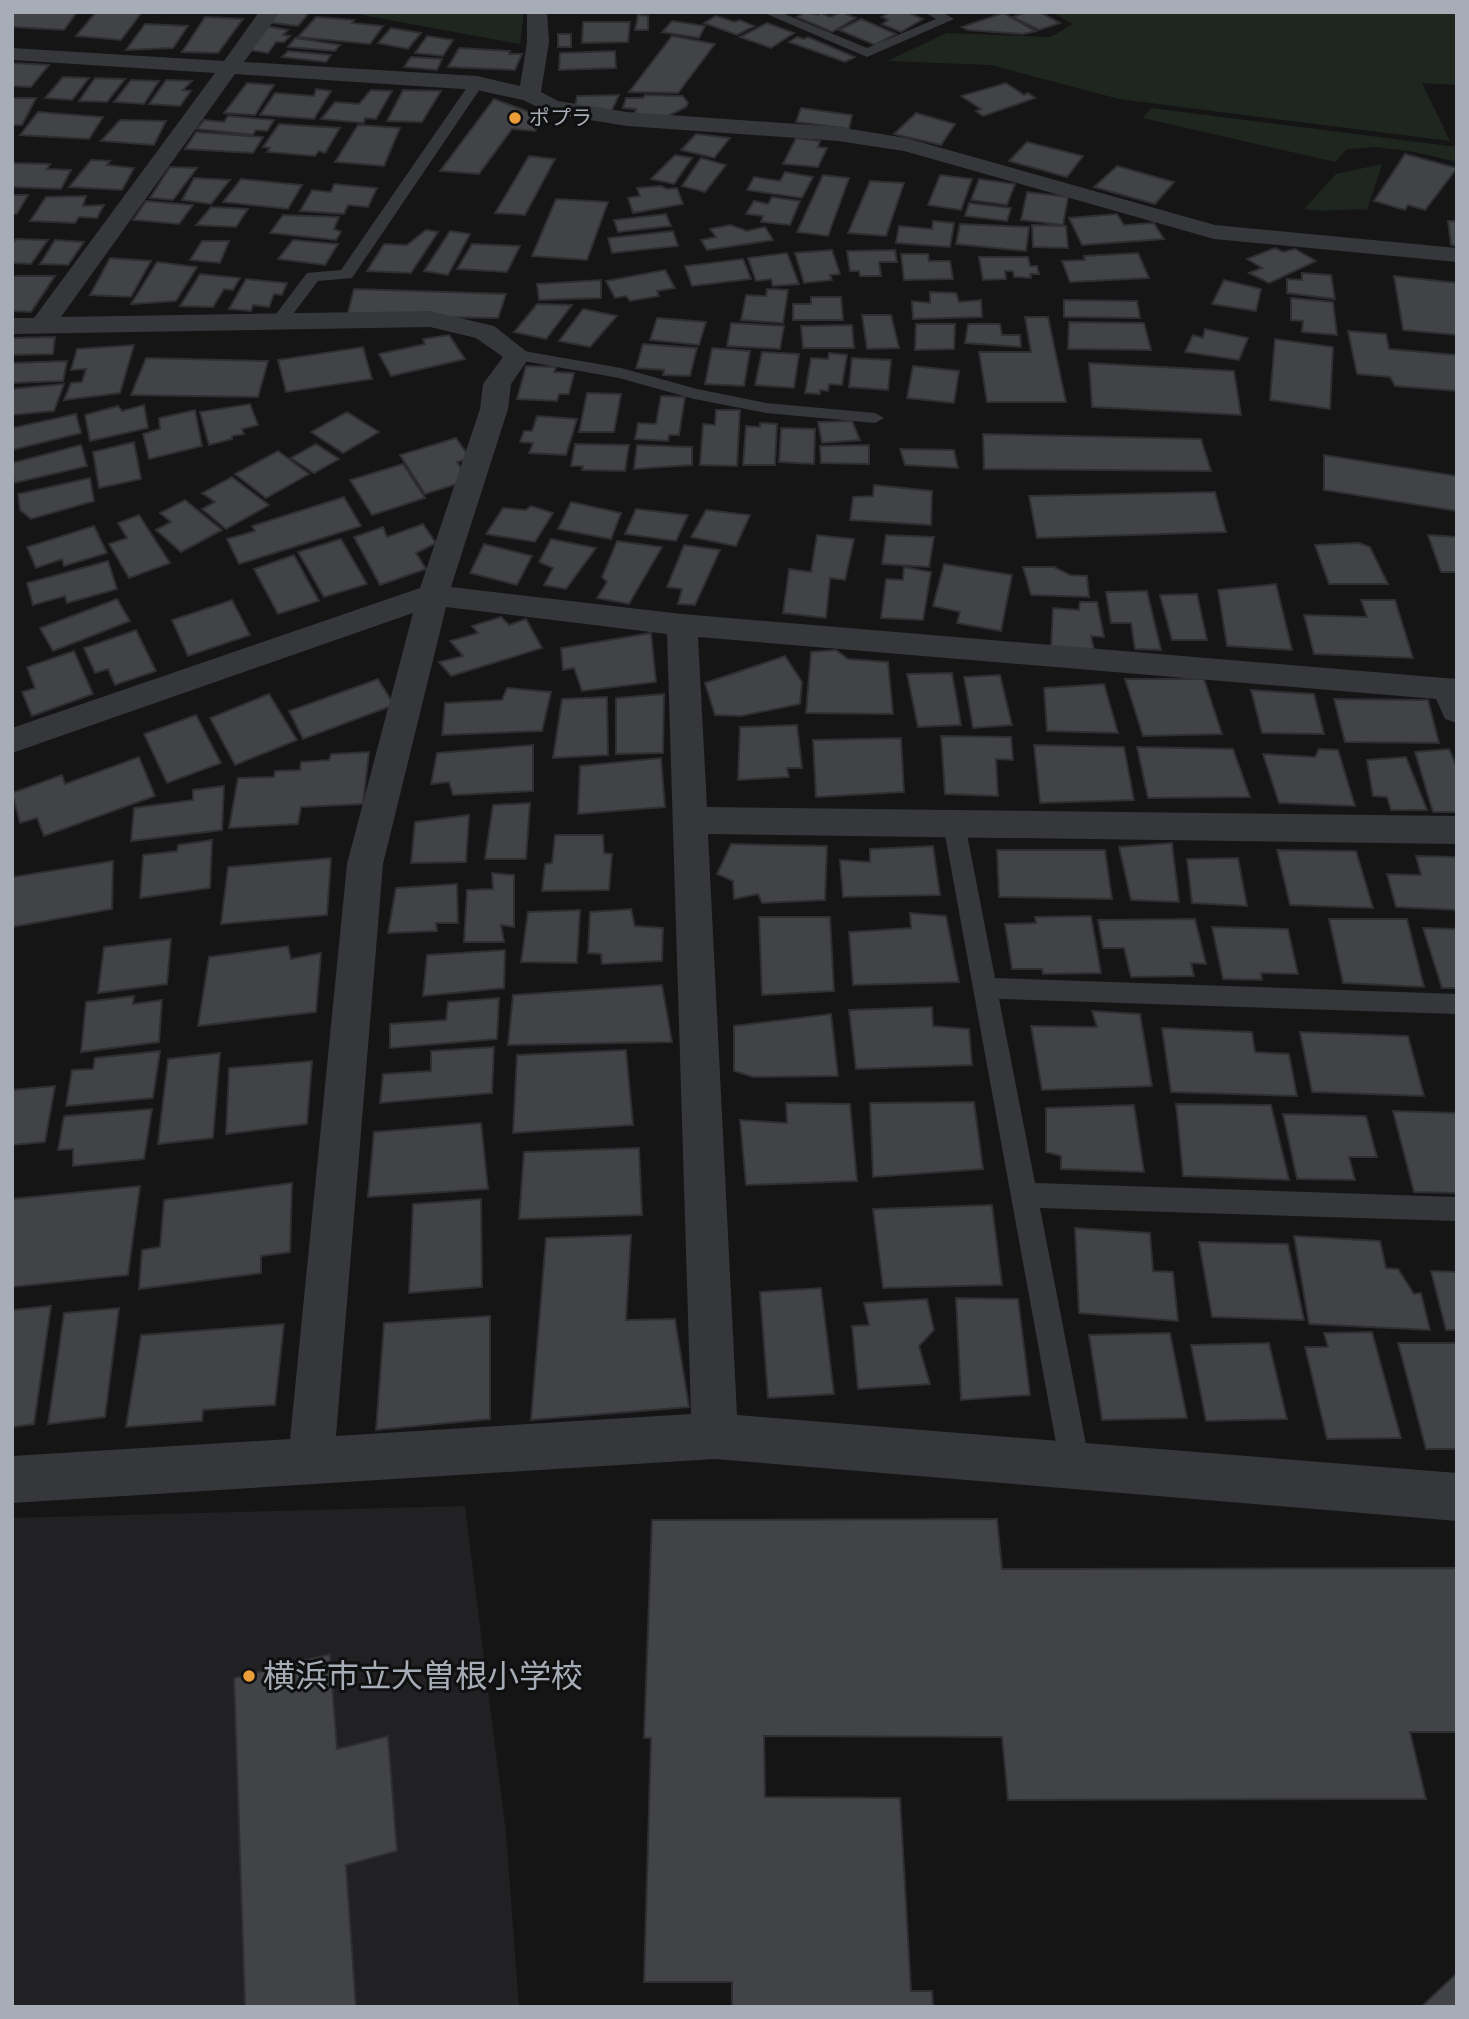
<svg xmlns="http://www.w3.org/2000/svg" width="1469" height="2019" viewBox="0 0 1469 2019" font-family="'Alegreya Sans','Noto Sans JP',sans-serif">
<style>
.built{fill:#212123}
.green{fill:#1f261f}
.building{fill:#414346;stroke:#2f2f32;stroke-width:2}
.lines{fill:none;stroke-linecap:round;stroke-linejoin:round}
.service{fill:#36373b;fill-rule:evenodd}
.minor{fill:#36373b;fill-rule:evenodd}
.poi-dot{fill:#eb9d37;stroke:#101011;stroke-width:2.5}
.labels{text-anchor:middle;stroke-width:6;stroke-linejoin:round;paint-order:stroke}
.far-poi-label{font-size:21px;fill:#a7adb6;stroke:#101011;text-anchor:start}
.near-poi-label{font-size:32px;fill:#a7adb6;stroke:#101011;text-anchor:start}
</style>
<rect width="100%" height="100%" fill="#151516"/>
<path class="built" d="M465,1506L506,1833L519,2007H12V1518Z"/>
<path class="green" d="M346,12H524L520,44Z
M1051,12H1457V85L1422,83L1450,141L1119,99L991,65L887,61L947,33L1050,37L1073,24Z
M1151,108L1457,147V162L1415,152L1376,147L1347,149L1335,162L1143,118Z
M1382,164L1367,210C1345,208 1326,213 1304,209L1336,174Z"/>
<path class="building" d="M12,12H77L64,30L12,27Z
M96,12H142L121,40L76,36Z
M274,12H302L309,13L298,26L265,22Z
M806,12L818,15L821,13L830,17L841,12L856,18L832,32L797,17Z
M890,12H907L923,19L901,32L882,24L888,20L882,17Z
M1026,12H1040L1060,23L1039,30L1013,17Z
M1003,13L1036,31L1023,34L968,30L962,27Z
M638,15L648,16V30H635Z
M716,16L734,22L740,20L754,26L737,35L704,23Z
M205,17L243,19L218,53L182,52Z
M316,17L354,20L352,23L383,26L370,44L298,37Z
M861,19L896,34L875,45L839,30Z
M672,21L705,26L699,38L662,32Z
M583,22H630L628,42L582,43Z
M767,23L794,33L771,48L740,37Z
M145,24L188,26L173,48L126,50Z
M266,26L288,30L283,35L290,36L284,42H276L268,53L243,49Z
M391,28L421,33L408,49L378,43Z
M558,34H571V47H558Z
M427,36L453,40L443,56L415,53Z
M672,36L715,44L678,93L629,92Z
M797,37L804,39L808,37L855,57L845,62L789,42Z
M295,38L340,45L335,51L288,47Z
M459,48L510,51L509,54H522L515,70L448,67Z
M288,51L331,55L326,62L282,57Z
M615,51L616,68L559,70L560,53Z
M411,57L442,59L437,70L404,67Z
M12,63L49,65L31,87L12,86Z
M63,77L89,78L72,100L45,98Z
M95,78L125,79L107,102L79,101Z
M131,80L159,81L144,104L114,102Z
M166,80L192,81L183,90L191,91L180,106L149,104Z
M247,83L274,85L255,115L224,113Z
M1006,83L1024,95L1028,93L1035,98L983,116L976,111L981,109L961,96Z
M316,89L331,91L314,119L260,115L275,93L314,96Z
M371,90L392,91L376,119L365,118L364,123L321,119L335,102L359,104Z
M403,90L441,91L422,122L387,121Z
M619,95L611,112L575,107L577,96Z
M645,95L683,96L688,103L686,107L666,117L634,115L636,109L623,108L626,98H643Z
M12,98H36L22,125H12Z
M494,99L543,117L535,131L512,129L479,174L440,171Z
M801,108L852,115L849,129L796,122Z
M38,112L103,117L89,139L20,135Z
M916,113L955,124L941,145L894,134Z
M228,116L274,120L267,131L256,130L253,135L197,129L204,120L224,122Z
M120,120L166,121L154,145L101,141Z
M279,124L340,128L325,153L319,151L315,156L267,152L270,148L263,147Z
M358,125L400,128L384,166L335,162Z
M196,132L263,137L253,153L185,149Z
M696,134L730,138L714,158L681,150Z
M796,138L820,141L818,147L827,148L818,167L783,164Z
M1027,142L1083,156L1067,177L1009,161Z
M1405,154L1457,168L1425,210L1408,205L1405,210L1374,201Z
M675,155L692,158L674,184L651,179Z
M529,156L555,159L525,215L495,213Z
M701,158L726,165L705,192L682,186Z
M91,160L110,161L107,165L134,168L122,190L69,187Z
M12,163L50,164L47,169L71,170L61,189L12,187Z
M1117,166L1174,182L1155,204L1094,187Z
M170,167L197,168L173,200L150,198Z
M785,172L813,177L802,198L747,190L754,177L780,181Z
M823,175L849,178L828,236L797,232Z
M940,175L972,179L961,210L928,205Z
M194,178L230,180L211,204L182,200Z
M241,179L302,185L288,209L223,202Z
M979,179L1015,184L1007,205L971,200Z
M870,181L904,183L886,236L848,233Z
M334,184L377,188L368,207L348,205L344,214L300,211L312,190L331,192Z
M661,186L667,189L677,188L683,204L633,213L628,198L640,196L637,188Z
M1027,192L1068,197L1063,225L1021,220Z
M12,195H28L17,214H12Z
M86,196L83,206L104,205L97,218L79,217L75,223L30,221L46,197Z
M772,197L800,201L790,225L761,222L763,216L746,214L754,201L768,204Z
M556,199L608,202L587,260L532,256Z
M146,201L193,205L179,224L133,220Z
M969,203L1011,208L1007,221L965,216Z
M211,207L248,209L236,227L196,225Z
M666,214L671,226L618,232L614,220Z
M1117,214L1124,225L1154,223L1164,239L1082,245L1069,218Z
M283,215L339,217L334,229L341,232L336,240L270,233Z
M933,221L954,223L950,247L896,243L899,226L932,229Z
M1448,221H1457V246L1451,245Z
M960,224L1029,227L1026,251L956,244Z
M730,225L747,231L765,227L773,240L707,250L701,240L716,237L710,229Z
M1032,225L1066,226L1068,248L1033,247Z
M426,230L438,232L411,273L367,271L384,244L407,245Z
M450,231L470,234L448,275L424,271Z
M673,231L678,246L612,253L608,238Z
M16,239L48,240L31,264L12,263V244Z
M55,240L84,242L68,265L40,264Z
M293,240L338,244L325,265L278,259Z
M202,241H229L220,263L190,260Z
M472,244L520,246L507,272L457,269Z
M1275,248L1283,252L1295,249L1316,261L1269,283L1249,273L1262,268L1247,259Z
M832,250L840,274L830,275L832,280L804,283L795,253Z
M895,250L897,262H879L881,276H860L859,271H850L847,251Z
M787,253L799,284L773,286L771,279L756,281L748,258Z
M1138,253L1149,278L1070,282L1062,261L1085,260L1084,256Z
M901,254H928L929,261H950L953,279L904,280Z
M979,257H1028L1030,266H1037L1039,274H1030L1031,278L1014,277L1013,271H1005L1006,279L983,280Z
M110,258L151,261L131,297L90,295Z
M743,259L751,279L692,286L685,266Z
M157,262L197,267L176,301L131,304Z
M665,270L675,288L657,291L659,296L630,301L626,296L615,298L606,281Z
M1302,273L1331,275L1335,299L1287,293V279L1302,280Z
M200,274L240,278L233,290L224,289L213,307L180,306Z
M12,276H55L31,312L12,311Z
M1394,276L1457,283V335L1403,330Z
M246,279L287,283L282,295L274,294L269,307L253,305L251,311L229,309Z
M601,280V298L539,300L537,284Z
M1224,280L1261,289L1256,311L1212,304Z
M354,289L506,294L498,318L347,316Z
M767,289L788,290L783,323L741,320L746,295L766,296Z
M930,292L956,293L959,302L981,300L982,317L913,319L912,301L930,303Z
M811,297H841L843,320H793V304H811Z
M1291,298L1333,302L1337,335L1302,332L1303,321L1291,320Z
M1064,300L1137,301L1140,318L1064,317Z
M537,304L572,305L546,339L514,332Z
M583,309L617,316L590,347L559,341Z
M862,315H891L899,348L867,349Z
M1025,317H1048L1066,402H987L979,352H1031Z
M657,318L706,322L699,345L650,340Z
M1069,322L1144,323L1151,350L1068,349Z
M731,323L784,326L780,349L727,346Z
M916,324H955L954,349L915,350Z
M968,324H1000L1002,335H1020L1021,347L965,343Z
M852,325L854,348H803L801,326Z
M1205,329L1248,338L1239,360L1185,352L1193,335L1203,338Z
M1348,331L1386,334L1389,349L1457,355V391L1395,386L1390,377L1357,374Z
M449,335L465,359L391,376L379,354L425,344L423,339Z
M55,337L53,354L12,355V338Z
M1275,339L1333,347L1330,409L1270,400Z
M643,344L697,348L690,376L663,375L664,370L636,368Z
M134,345L120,393L64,400L71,383L82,382L86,369L71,370L77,349Z
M363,347L372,379L286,392L278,360Z
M712,348L750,351L744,386L705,384Z
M762,352L799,354L794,388L755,385Z
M829,353L847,355L842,385L829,384L828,391L820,390V394L805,393L811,358L828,359Z
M146,358L268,361L258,397L131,395Z
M852,358L891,360L888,390L849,387Z
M67,361L63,381L12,383V363Z
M1089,363L1234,371L1241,415L1092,407Z
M526,366L556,367L554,372L574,373L569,394H559L557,401L517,399Z
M913,366L959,371L954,403L907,398Z
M64,384L54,411L12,415V389Z
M587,393L621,394L614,432H579Z
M661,396L685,397L679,435H669L668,441L635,439L638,423L656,424Z
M250,404L258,425L242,429L244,434L232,436V439L209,445L200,412Z
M144,405L148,428L90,441L85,415L118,406L122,411Z
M195,410L202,446L149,459L143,434L160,429L159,418Z
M716,410H740L737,466L700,465L703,424L715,425Z
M347,412L379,432L343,453L311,432Z
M76,414L81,433L12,450V428Z
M537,416L577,419L566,455L529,453L533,443L520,442L524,431H532Z
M852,421L860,440L822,443L818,422Z
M760,423L777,424L775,465H743L746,426L760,427Z
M781,428L815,429L814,464L779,462Z
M983,434L1201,439L1211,471L984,469Z
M456,438L470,458L457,462L469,480L425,494L400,455Z
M134,442L141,479L99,488L93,452Z
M316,444L339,459L314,473L291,458Z
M575,444L629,445L625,471L582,470L583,466H571Z
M81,445L87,466L14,483L12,463Z
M637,445L692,447V465L634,469Z
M869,445V464L821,463L820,446Z
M900,449L954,450L958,468L905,465Z
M278,451L309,474L266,498L235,474Z
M1324,455L1457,476V511L1324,490Z
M403,464L425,498L372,515L350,480Z
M232,477L269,505L226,529L202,509L215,502L202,493Z
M90,478L94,501L31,519L20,510L18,494Z
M874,485L932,491L931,525L850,520L853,497L873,496Z
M1215,492L1226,532L1037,538L1029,496Z
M344,497L361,526L239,564L227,539L255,531L252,526Z
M185,500L222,530L181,552L156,530L171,522L160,513Z
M571,502L621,513L611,539L558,529Z
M531,506L553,513L535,542L486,534L503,508L526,510Z
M636,509L688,515L676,541L625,534Z
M706,510L750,515L736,546L691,537Z
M139,515L170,563L129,578L109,544L127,538L118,523Z
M423,524L436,543L416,553L426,569L380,585L354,537L383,527L387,537Z
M94,526L107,553L64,566L62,559L36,568L27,547Z
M817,535L854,539L845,580L830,578L826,618L783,613L789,569L811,572Z
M886,535L934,537L929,567L882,564Z
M1428,535L1457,537V572H1441Z
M341,539L367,584L324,597L298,552Z
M551,539L596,548L566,589L544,585L553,568L539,562Z
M617,541L662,547L629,604L597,598L607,582L602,577Z
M1359,543L1370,547L1388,584H1329L1315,545Z
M484,544L532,556L517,585L470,573Z
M684,545L720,550L695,605L678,604L682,589L667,587Z
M294,555L319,601L278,614L254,569Z
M108,561L117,589L67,603L65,596L33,605L27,583Z
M944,564L1012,575L1001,631L957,623L960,612L933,606Z
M904,567L931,572L923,620L881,618L886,579L903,580Z
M1023,567H1054L1070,575L1087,576L1089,597L1031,595Z
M1276,584L1292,650L1227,646L1218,590Z
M1147,591L1161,650L1135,649L1131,623H1111L1106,592Z
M1197,594L1207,640H1172L1160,595Z
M117,599L130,621L53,651L40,628Z
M232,600L250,635L188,656L172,620Z
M1361,600H1395L1413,658L1314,654L1304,615L1367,617Z
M1080,602H1097L1104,637L1091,636L1094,649L1051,648L1053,608L1079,610Z
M501,617L509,625L526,619L542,648L451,676L439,662L463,656L450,641L478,633L472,626Z
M136,630L156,671L115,685L108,669L95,673L84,648Z
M651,633L656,682L582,691L574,668L563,670L561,648Z
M836,650L848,659L888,662L893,714L806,713L811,652Z
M74,651L93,694L32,716L22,692L35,688L27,667Z
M785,656L802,682L800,704L741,716L715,715L705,683Z
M952,673L961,725L918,727L907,674Z
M1000,675L1012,725L973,728L964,677Z
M378,679L394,705L303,739L289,711Z
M1125,679H1204L1222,734L1143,736Z
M1104,684L1118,733L1047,731L1044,688Z
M507,688L551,692L542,731L442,735L445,703L502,700Z
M1251,690L1314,694L1324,734L1262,733Z
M269,694L297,740L235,765L210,718Z
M664,694L663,753L616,754V698Z
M607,697L608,755L553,758L562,699Z
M1334,699L1428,700L1439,743L1345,742Z
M196,715L221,763L167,783L144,734Z
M797,725L802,768H787L789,777L738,780L740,727Z
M941,736L1011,737L1013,760L996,759L998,796L945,794Z
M901,738L904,792L816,797L813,740Z
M533,745V791L453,795L449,782L431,784L437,753Z
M1034,745L1124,747L1134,800L1040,803Z
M1137,747L1233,749L1250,797L1148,798Z
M1319,749L1338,750L1355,806L1279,803L1263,754L1315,757Z
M1449,749L1457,767V812H1433L1415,752Z
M369,752L363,804L301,807L298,824L229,828L238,778L274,777L275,771L300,770L301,762L329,760L331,754Z
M139,757L155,796L44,836L37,818L20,823L12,793L62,775L65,784Z
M1406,757L1427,810H1391L1387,797L1373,796L1367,760Z
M661,758L665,807L578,814L580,766Z
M224,786L222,830L131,841L134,808L193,800V790Z
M530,803L526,859H485L493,805Z
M469,815L466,862L411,863L415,822Z
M555,835H603L604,853L612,854L609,890L542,891L545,864L552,863Z
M212,840L210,888L140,898L143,855L177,851L178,845Z
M1172,843L1179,902L1131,900L1119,847Z
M731,844L827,846L825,900L762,903L758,894L734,899L733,881L717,874Z
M933,846L940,895L843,897L840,860L870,862V849Z
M997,850H1105L1112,899L999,897Z
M1277,850L1356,851L1373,908L1290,905Z
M1416,856L1457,857V910L1396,907L1387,874L1421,875Z
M331,858L327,915L221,924L228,867Z
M1238,858L1247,906L1192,903L1187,859Z
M113,861L112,909L12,927V877Z
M492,873L514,875V927L501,925L504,942H464L467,890L493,889Z
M457,884L458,923H436L437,931L388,933L396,888Z
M631,909L635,926L663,928L662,961L602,964L601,954L588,953L590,912Z
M580,910L577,963L521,962L528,912Z
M910,913L946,916L959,982L853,985L849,932L911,928Z
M1091,916L1101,973L1043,974L1042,969H1012L1005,924L1036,923L1035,917Z
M759,917H830L834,991L762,995Z
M1195,919L1206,964L1191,963L1194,976L1131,977L1124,948H1103L1098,920Z
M1329,919H1407L1424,987L1343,983Z
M1212,927L1288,929L1298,974L1261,973L1262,980L1223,979Z
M1423,928L1457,929V988H1442Z
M171,939L167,984L98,993L104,947Z
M288,946L291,959L321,953L316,1012L198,1026L209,957Z
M505,950L504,988L423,996L427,955Z
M662,985L672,1042L508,1045L513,995Z
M134,996L133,1004L162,1000L159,1042L81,1052L86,1002Z
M499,998L497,1039L390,1048V1024L446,1020L448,1002Z
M932,1007L933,1026L969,1029L972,1065L856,1069L849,1010Z
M1092,1011L1140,1014L1152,1086L1042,1090L1031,1026L1097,1027Z
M831,1014L838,1076L753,1077L734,1071V1026Z
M1162,1028L1252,1032L1255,1052L1289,1054L1297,1096L1171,1092Z
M1300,1032L1408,1036L1424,1096L1312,1092Z
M494,1047L492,1093L380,1103L383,1074L431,1071V1051Z
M626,1050L633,1125L513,1133L517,1055Z
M160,1051L153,1098L66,1106L72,1070L93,1069L95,1058Z
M220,1053L213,1138L158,1144L168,1059Z
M312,1061L307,1124L226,1134L229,1068Z
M55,1086L45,1142L12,1145V1090Z
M974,1102L983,1169L873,1177L870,1103Z
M786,1103L850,1104L857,1181L746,1185L740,1120L787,1123Z
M1176,1104L1271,1105L1289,1180L1183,1176Z
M1134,1105L1144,1172L1061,1169V1156L1046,1152V1108Z
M152,1109L144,1159L73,1166V1149L58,1150L64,1116Z
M1393,1111L1457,1113V1193L1414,1192Z
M1283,1114L1366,1116L1377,1157H1349L1355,1180L1297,1179Z
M481,1123L488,1189L368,1197L374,1132Z
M639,1148L642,1215L519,1219L524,1152Z
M292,1183L290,1252L261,1256V1273L139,1289L142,1250L160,1247L164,1200Z
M140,1186L128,1275L12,1287V1199Z
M481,1199L482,1287L409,1293L413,1204Z
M992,1205L1002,1285L883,1288L873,1209Z
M1075,1228L1150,1233L1153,1271L1173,1272L1178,1321L1079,1313Z
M631,1235L626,1320L675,1319L689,1407L531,1420L546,1238Z
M1294,1236L1380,1241L1386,1268L1398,1269L1414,1294L1421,1293L1430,1330L1309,1324Z
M1199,1242L1288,1244L1304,1320L1212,1317Z
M1431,1271L1457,1272V1330H1446Z
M821,1288L834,1394L768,1398L760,1292Z
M956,1298L1018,1299L1030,1395L961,1400Z
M927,1299L934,1330L919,1346L930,1384L858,1389L852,1326L869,1325L864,1303Z
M51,1306L34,1424L12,1427V1310Z
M119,1308L105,1417L48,1424L64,1313Z
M490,1316V1419L376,1430L384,1323Z
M284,1324L275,1405L203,1410L202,1421L126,1427L141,1335Z
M1372,1332L1401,1438L1327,1439L1305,1347H1328L1324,1333Z
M1170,1333L1187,1418L1102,1420L1089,1335Z
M1269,1343L1287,1419L1206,1421L1191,1345Z
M1398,1343H1457V1449H1426Z
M997,1519L1002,1569L1457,1568V1732H1410L1426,1799L1008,1800L1002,1737L764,1736L765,1797L900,1798L911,1991H932L933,2007H732V1982H644L651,1738H644L652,1520Z
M330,1654L337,1749L388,1736L397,1851L346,1865L356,2007H245L234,1678Z
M1457,1973V2007H1421Z"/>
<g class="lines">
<path class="service" d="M762,12H780L867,48L936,19L924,12H942L954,19L867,57Z
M477,79L484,83L352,278L318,281L284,326H272L270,322L307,273L341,270L472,80Z
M518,350L621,368L697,389L766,403L875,413L884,418L875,423L766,413L694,399L619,378L512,359L510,355L512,351Z
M954,815L962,818L965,824L995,978L1457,994V1014L999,999L1035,1183L1457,1197V1221L1040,1208L1090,1465L1086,1476L1075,1480L1064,1476L1060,1465L943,824L946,818Z"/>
<path class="minor" d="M259,12H280L244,62L477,76L520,86L527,42V12H547L549,42L541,92L558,101L627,112L838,127L906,138L1215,225L1457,248V262L1214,239L904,151L838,141L627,126L552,114L523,100L477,90L235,74L61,317L430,311L494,326L531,355L511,384L508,409L451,587L682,614L1457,679V723L1445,719L1436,699L698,637L707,807L1457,816V844L708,834L737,1415L1457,1473V1521L715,1459L12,1503V1456L290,1439L347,864L413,613L12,753V728L420,588L480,409L483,384L503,357L476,338L430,327L12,334V318H34L215,73L12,60V48L224,61ZM446,607L667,634L691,1414L336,1436L383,864Z"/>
</g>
<g class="poi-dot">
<circle cx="515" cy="118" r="7"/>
<circle cx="249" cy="1676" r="7"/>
</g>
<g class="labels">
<g class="far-poi-label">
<text x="529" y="125">ポプラ</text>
</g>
<g class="near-poi-label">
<text x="263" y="1687">横浜市立大曽根小学校</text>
</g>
</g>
<rect width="1469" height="2019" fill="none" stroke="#a7adb6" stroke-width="28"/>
</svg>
